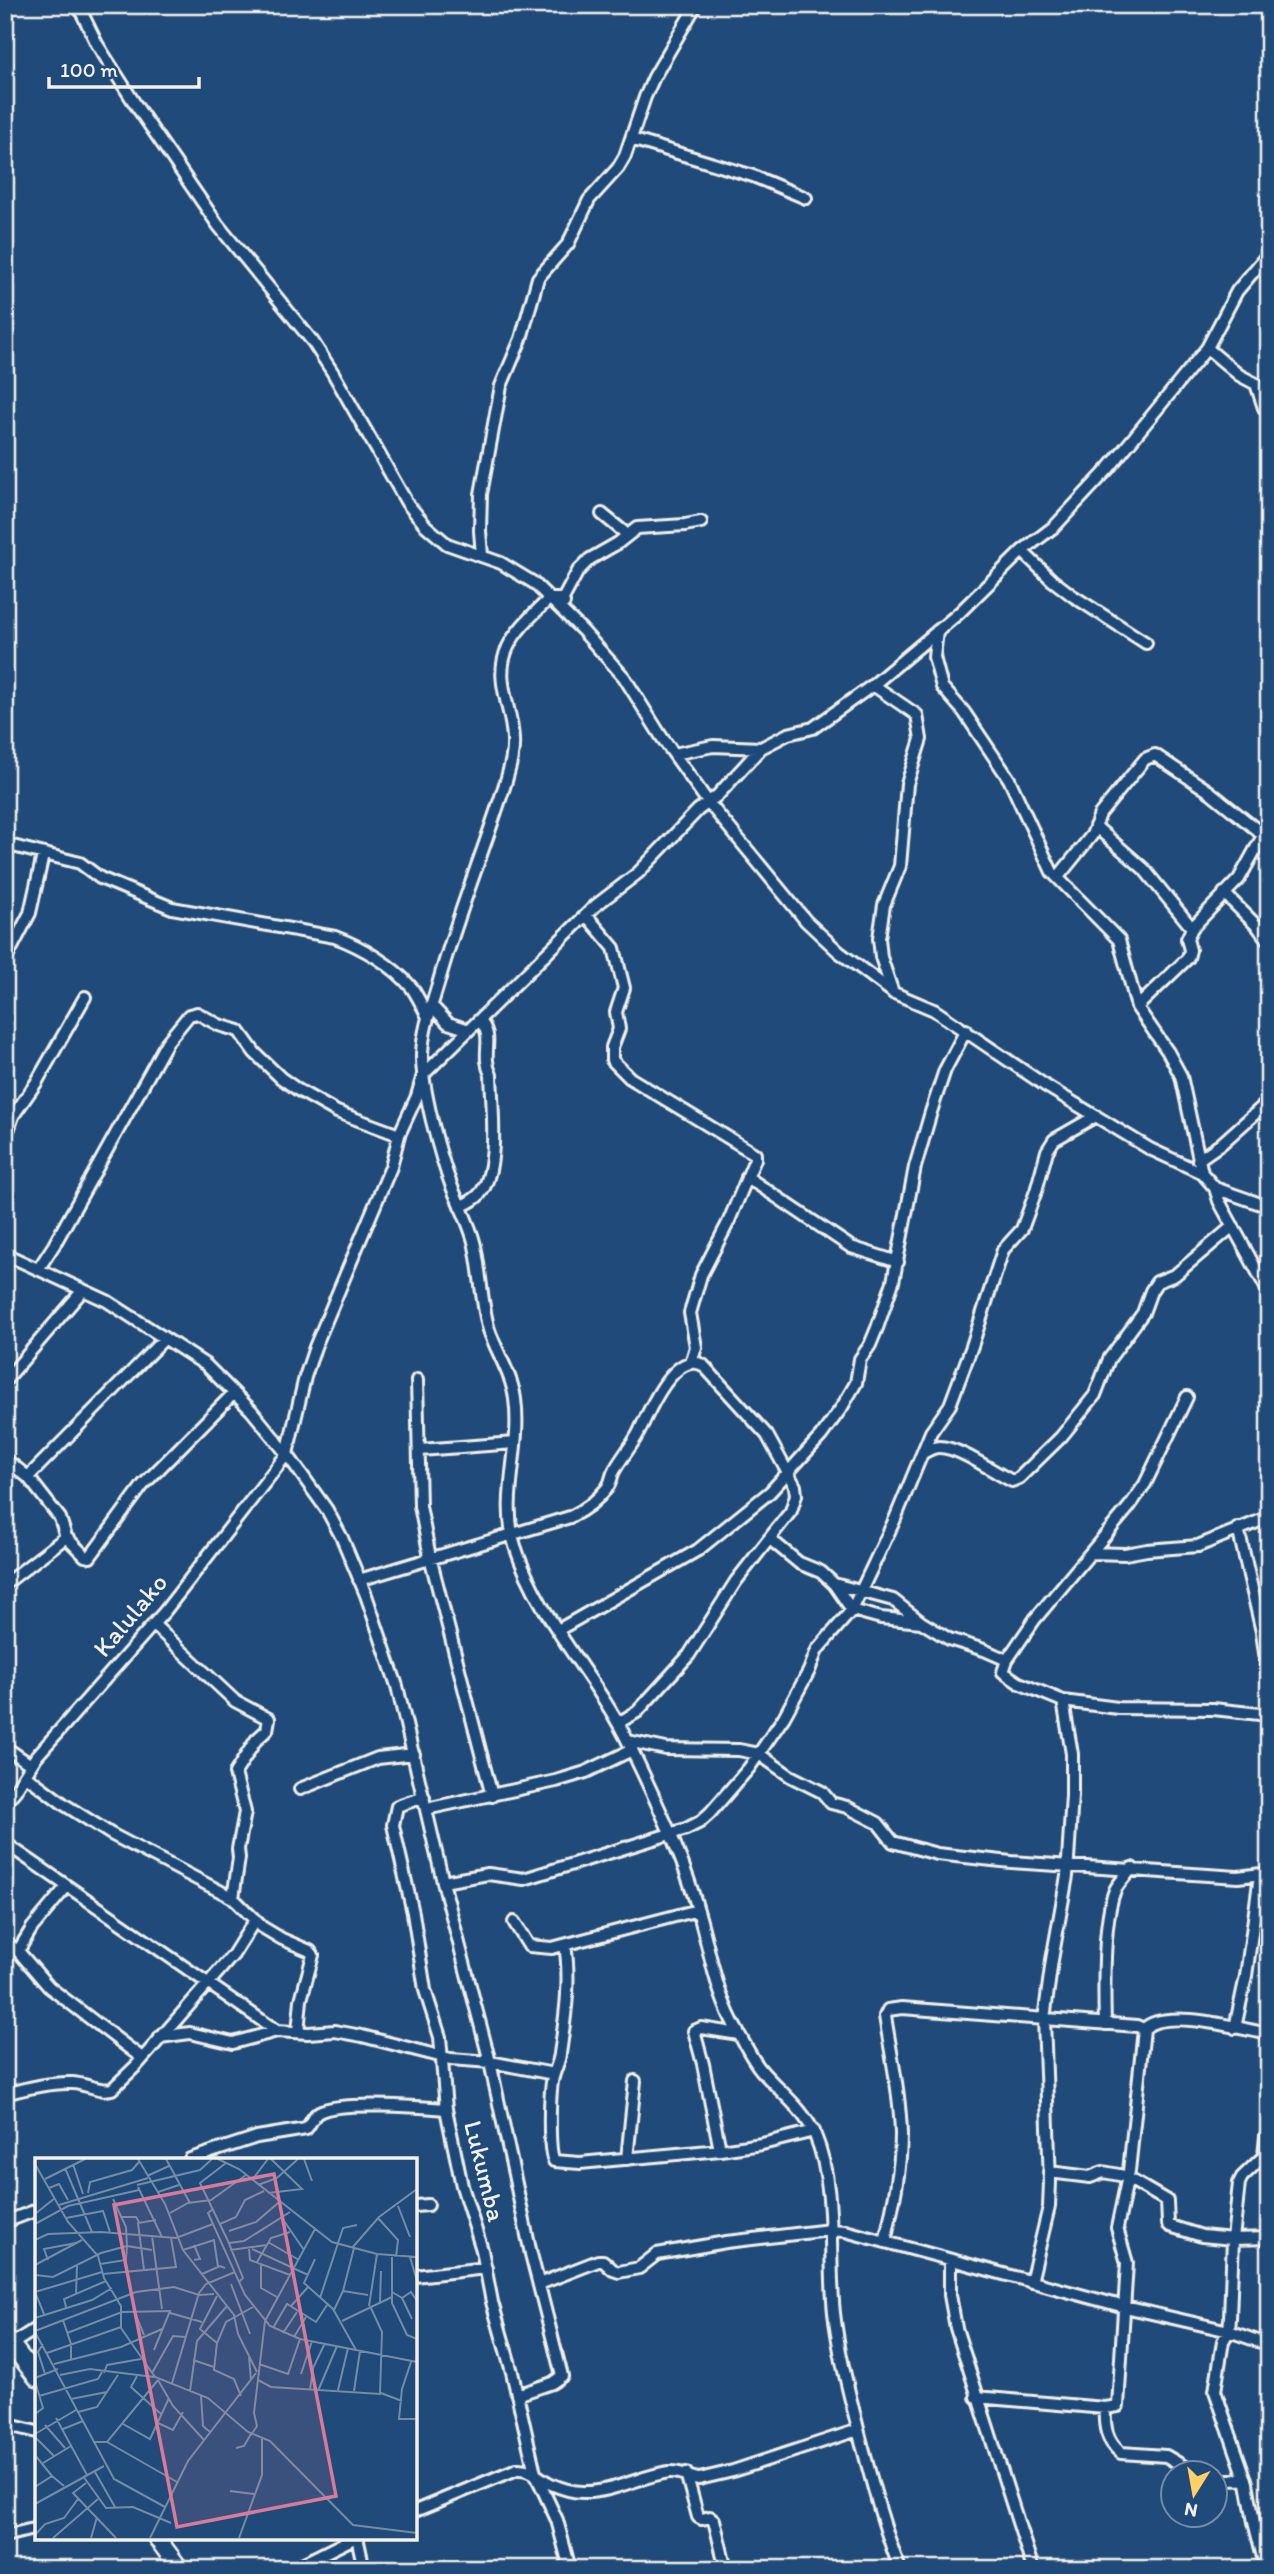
<svg xmlns="http://www.w3.org/2000/svg" width="1274" height="2574" viewBox="0 0 1274 2574" font-family="Itim,sans-serif">
<style>
.lines{fill:none;stroke-linecap:round;stroke-linejoin:round}
.street-casing{stroke:#f4f1e8;stroke-width:16}
.secondary-casing{stroke:#f4f1e8;stroke-width:21}
.street{stroke:#1f4a7a;stroke-width:10}
.secondary{stroke:#1f4a7a;stroke-width:16}
.labels{text-anchor:middle;stroke-width:6;stroke-linejoin:round;paint-order:stroke}
.street-label{font-size:26px;fill:#f4f1e8;stroke:#1f4a7a}
.inset-road{fill:none;stroke:#748da6;stroke-width:2}
.view{fill:#d87a9a;fill-opacity:0.15;stroke:#d87a9a;stroke-width:3.5}
.inset-edge{fill:none;stroke:#f4f1e8;stroke-width:3.5}
</style>
<rect width="100%" height="100%" fill="#1f4a7a"/>
<filter id="ink" filterUnits="userSpaceOnUse"><feTurbulence type="fractalNoise" baseFrequency=".0143" numOctaves="2"/><feDisplacementMap in="SourceGraphic" scale="14" xChannelSelector="R" yChannelSelector="G"/><feConvolveMatrix kernelMatrix="1 2 1 2 8 2 1 2 1" color-interpolation-filters="sRGB"/></filter>
<g filter="url(#ink)">
<g class="lines">
<g class="street-casing">
<path id="street" d="M78,5L97,44L137,107L218,225L313,342L333,373L407,503L426,526L447,544L501,563L534,583L582,630L624,677L661,736L708,802L806,921L839,952L894,993L934,1010L1046,1086L1150,1149L1202,1173L1215,1188L1219,1201L1269,1293
M631,139L753,176L806,198
M1207,348L1239,375L1256,384L1264,408L1269,411
M602,514L624,532L625,537
M1022,551L1052,580L1073,596L1146,643
M482,555L480,531L481,494L501,386L521,339L538,278L568,244L589,200L618,168L625,156L645,97L654,77L696,5
M563,599H549C535,613 517,628 508,647C493,679 512,707 513,739C514,754 510,767 506,781C485,848 458,913 439,981C432,1005 423,1029 422,1054C421,1086 440,1157 452,1187C460,1207 471,1226 475,1246C481,1274 481,1302 489,1330C497,1353 512,1375 515,1399C522,1448 500,1498 515,1546C539,1621 598,1678 631,1748C656,1802 684,1857 699,1914C712,1959 715,1992 739,2034C746,2046 752,2059 761,2070C779,2091 804,2109 815,2135C837,2187 828,2257 834,2313C839,2356 850,2396 860,2437C872,2482 883,2526 900,2569
M564,603L563,599L578,571L590,559L618,543L637,528L685,525L701,522
M937,631L934,657L942,687L964,712L1009,779L1052,872L1119,940L1137,1007L1168,1052L1181,1076L1202,1173
M873,685L917,715L921,739L907,784L900,866L884,905L879,938L881,957L893,993
M674,754L713,746L761,748
M1095,826L1144,869L1192,928
M5,844L80,863L100,878L172,908L335,937C362,947 393,965 412,988C418,997 423,1007 428,1017
M1058,877L1092,835L1100,814L1145,759L1155,755L1210,792L1262,834
M1224,893L1258,927L1269,942
M586,915L614,948L624,988L616,1012L619,1029L612,1047V1060L630,1078L755,1154V1159L728,1223L701,1275L690,1313L696,1347L691,1363
M5,961L30,913L43,855
M432,1006L448,1023L469,1030
M1137,1007L1188,958L1190,950L1187,939L1192,928L1239,879L1269,825
M5,1139L13,1116L36,1083L85,997
M1198,1160L1221,1144L1269,1101
M747,1177L851,1247L898,1262
M1215,1188L1269,1207
M460,1207C468,1203 477,1199 482,1191C499,1165 492,1106 491,1075C480,1052 496,1037 479,1020
M5,1254L107,1301L206,1365L251,1410L287,1454L327,1510L342,1538L366,1595L397,1686L443,1882L490,2062L531,2254L562,2376L552,2383L517,2395
M39,1268L54,1245L167,1042L189,1015L197,1013L219,1025L239,1031L255,1053L281,1078L298,1090L337,1112L399,1135
M417,1380L420,1506L430,1557L492,1796
M5,1381L83,1290
M1187,1397L1145,1484L1129,1507L1035,1619L1007,1660L1003,1672L1019,1683L1063,1701L1118,1708L1213,1709L1269,1715
M420,1450L515,1443
M923,1453C928,1450 934,1447 939,1447C960,1447 993,1472 1012,1481L1019,1478L1061,1437L1095,1395L1109,1359L1143,1313L1151,1291L1157,1282L1175,1275L1233,1226
M5,1459L28,1477L60,1518L66,1537L85,1556L90,1557L143,1485L234,1393
M28,1477L164,1339
M1238,1528L1262,1632L1269,1682
M770,1539L799,1563L821,1572L834,1584L893,1600L921,1622L949,1639L984,1650L1007,1660
M1091,1553L1125,1554L1147,1550L1198,1546L1269,1517
M359,1580L570,1517C585,1510 596,1502 607,1488C611,1483 611,1478 613,1473C620,1459 632,1446 639,1432C648,1413 674,1350 703,1365L767,1435L795,1486L796,1495L791,1511L736,1581L689,1655L637,1712L618,1723
M5,1584L66,1537
M834,1584L852,1610L881,1618L921,1622
M153,1624L235,1701L269,1719L267,1730L256,1740L235,1773L245,1812L238,1849L239,1858L233,1898
M558,1630L698,1550L770,1492L821,1436L842,1407L856,1383L860,1359L870,1345L877,1328L893,1282L915,1167L931,1112L945,1070L966,1030
M628,1741L666,1749L739,1750L759,1754L790,1776L822,1792L831,1803L847,1807L878,1823L893,1842L937,1854L1011,1862L1238,1877L1269,1873
M5,1747L31,1765
M25,1775L65,1805L111,1834L233,1898L262,1927L282,1939L310,1951L313,1955L301,2000L298,2032
M300,1789L378,1758L414,1754
M424,1797L397,1806L393,1825L413,1913L425,1990L440,2037L446,2109L462,2186L482,2250L492,2302L512,2372L535,2473L557,2520L570,2569
M5,1803L15,1791L36,1757L165,1611L287,1454L305,1377L315,1347L391,1167L399,1135L417,1096L423,1075L595,906L638,873L698,810L718,795L761,748L788,734L813,728L873,685L959,613L1022,551L1055,526L1109,468L1207,348L1237,291L1269,253
M426,1809L556,1781L586,1772L632,1750
M5,1843L277,2031
M443,1882L488,1874L524,1879L686,1829L700,1822L710,1813L749,1768L784,1717L809,1671L817,1650L852,1610L895,1519L931,1432L950,1405L972,1346L1003,1250L1022,1229L1036,1191L1047,1151L1054,1140L1096,1116
M514,1922L529,1946L552,1948L698,1910
M5,1942L18,1951L49,1987L142,2058
M565,1945C571,1981 565,2018 560,2054C559,2062 556,2067 554,2074C549,2087 548,2150 554,2161L580,2163L720,2150L762,2144L814,2131
M18,1951L32,1928L67,1886
M1105,2024C1104,1990 1103,1920 1115,1890C1119,1882 1127,1875 1132,1868
M1235,2028L1246,1976L1260,1875
M160,2037L190,2033L233,2043L277,2031L308,2033L335,2031L362,2036L451,2059L490,2062L554,2074
M5,2094C26,2088 52,2082 73,2083C87,2084 99,2092 112,2089L136,2066L233,1955L255,1920
M720,2150L703,2064L694,2031L701,2028L739,2034
M190,2159L257,2137L306,2129C311,2124 312,2116 319,2112C339,2101 421,2107 446,2109
M627,2159L635,2081
M1049,2172L1090,2177L1103,2172L1114,2174L1124,2176L1167,2201L1168,2224L1170,2226L1202,2236L1233,2239L1239,2183L1242,2177L1264,2156L1266,2136L1269,2135
M415,2206L428,2205
M5,2222L37,2210
M885,2242C893,2206 901,2171 901,2134C900,2094 891,2055 885,2016L888,2010L902,2008L1137,2026L1144,2029C1165,2007 1241,2029 1269,2034
M950,2261V2295L956,2328L1033,2569
M415,2276L486,2268
M1031,2282L1049,2207L1050,2182L1044,2019L1052,1960L1067,1876L1072,1795V1754L1063,1701
M539,2284L598,2261H603L613,2270L619,2272L639,2268L657,2254L726,2242L830,2230L845,2231L1125,2307L1229,2331L1269,2345
M12,2344L37,2328
M976,2397L1105,2408L1118,2406L1127,2263L1117,2228L1129,2171L1144,2029
M1105,2408C1104,2426 1106,2441 1121,2453L1166,2456L1193,2472
M5,2424L37,2432
M686,2473L698,2517L702,2519L710,2517L714,2520L726,2569
M1214,2481L1246,2479
M415,2511L517,2469C532,2468 538,2478 551,2484C560,2488 573,2492 583,2492C612,2493 640,2476 669,2472C683,2471 688,2478 699,2479L733,2471L858,2430
M5,2536L37,2528
M357,2537L364,2569
M292,2569L356,2537
M1266,2569L1254,2522L1247,2483L1215,2391L1223,2341L1229,2331L1230,2318L1233,2239L1269,2238"/>
</g>
<g class="secondary-casing">
<path id="secondary" d="M5,2336L37,2378
M156,2537L180,2569"/>
</g>
<use href="#street" class="street"/>
<use href="#secondary" class="secondary"/>
</g>
</g>
<g class="labels">
<g class="street-label">
<text transform="translate(130 1615) rotate(-50)" y="9">Kalulako</text>
<text transform="translate(485 2171) rotate(76)" y="9">Lukumba</text>
</g>
</g>
<g transform="translate(35 2158)">
<rect width="382" height="382" fill="#1f4a7a"/>
<path class="inset-road" d="M103,1L130,46L148,92L199,157L203,176L222,214M131,1L155,45M183,1L204,11L297,84L342,96L382,99M269,1L277,23M191,5L165,25L193,83L208,120L204,124M0,6L33,64L63,98L69,120L86,148V170L120,219L173,240L213,274L235,283L318,367L382,375M38,6L48,36M30,10L57,74M112,18L134,8M10,21L50,1M217,22L233,1M102,27L165,12L177,1M223,27L242,20L263,1M103,29L127,79M14,30L24,26L33,42M123,34L144,27M53,35L55,24L97,12L104,4M233,35L267,31L236,1M24,47L113,20M363,48L375,79M178,51L173,55L210,137L235,168L265,181L382,204M135,55L153,45L176,42L211,17M0,56L20,40M85,59H101L104,64M31,60L68,53L75,74M247,60L269,92M343,60L363,82L361,99M0,66L33,48L104,32M185,66L201,59L210,42L229,33M194,73L221,64L243,45M117,78L127,151M0,82L13,76L66,74L141,80L178,66M233,84L264,102M194,85L209,83L255,54M159,87L165,101L159,102M317,90L344,59L382,31M319,90L308,133L333,137M214,91L215,102L255,117M217,91L273,117M148,92L179,82L183,109M195,92L232,87M357,99V134L367,140L377,161M375,99L382,123M280,101L269,125L298,151L321,192M13,102L9,91L41,85M222,104L236,80L255,74M65,106L91,102L92,88L117,92M0,107L47,82M226,107V130L242,139M109,112L103,65L121,62M68,116L141,109L136,80M167,116L185,108L190,110M0,117L18,119L66,95L92,88L91,69L78,41M196,126L215,176M357,135V145L372,177L382,181M41,136L42,108M285,140L308,70L322,67M367,140L376,134L382,143M345,144L346,113M256,148L273,129M334,148L342,96M31,149L29,141L71,123M299,152L308,133M100,155L109,177M135,155L167,164M9,156L0,134L67,114M0,160L57,142L77,130M28,162L36,186V201M307,163L357,139M238,170L252,146L281,164L292,147M0,173L101,134L139,129L164,137L179,136M0,174L79,321L130,349M32,175L87,154L135,153L119,192M248,175L262,154M259,179L271,159M182,185L165,171L182,138M8,186L3,194L10,216M12,195L86,169M214,199L216,222M158,202L179,209M376,204L367,231L364,261H382M19,206L86,189L127,171M224,206L253,216L265,181M69,215L72,207L106,201M117,215L138,178L150,179M266,216L277,183M25,217L55,211L119,219M102,218L96,229L126,256M0,220L23,211M123,222L138,248L169,282M223,222L236,229L345,236L347,174L335,148M0,223L8,250L0,256M137,225L164,135L171,126L200,114M275,232L278,210L290,185M303,232L313,190M155,233L162,183L192,148M283,233L302,188M319,233L325,193M346,235L367,243M4,238L63,221L67,214M166,238L168,268L175,274M206,238L199,221L179,212L182,185L191,164L218,149M36,241L72,234M43,254L62,249L83,217M21,260L52,317M123,265L138,272L148,254M88,266L115,281L134,240M10,267L30,290M28,271L48,263M0,276L41,252M216,277L222,268L219,255L230,163L280,71M0,279L19,298M58,284H72L123,222M72,284L142,324M201,290L209,288L216,276M0,297L17,318M8,305L36,288M60,314L80,349M48,318L71,350L98,349L136,365M51,325L38,335L81,380M0,329L17,318L29,328M195,333L219,336M0,346L69,308M0,377L10,366L29,360L43,341M18,380L63,341M56,380L62,359M115,380L153,303L221,215M204,380L227,317V281"/>
<path class="view" d="M239,16L301,338L142,369L79,47Z"/>
<rect width="382" height="382" class="inset-edge"/>
</g>
<rect width="1274" height="2574" fill="none" stroke="#1f4a7a" stroke-width="28"/>
<rect x="14" y="14" width="1246" height="2546" fill="none" stroke="#f4f1e8" stroke-width="2.5" filter="url(#ink)"/>
<g transform="translate(1194 2494) rotate(191)"><circle r="33" fill="#1f4a7a" stroke="#748da6" stroke-width="2"/>
<path d="M0-5L12 26L0 18L-12 26Z" fill="#ffd166"/>
<text y="-10" font-size="19" font-weight="bold" text-anchor="middle" fill="#f4f1e8">N</text>
</g>
<path d="M49 77v10h150v-10" fill="none" stroke="#f4f1e8" stroke-width="3.5"/>
<text x="60" y="77" font-size="21" fill="#f4f1e8" stroke="#1f4a7a" stroke-width="5" paint-order="stroke">100 m</text>
</svg>
